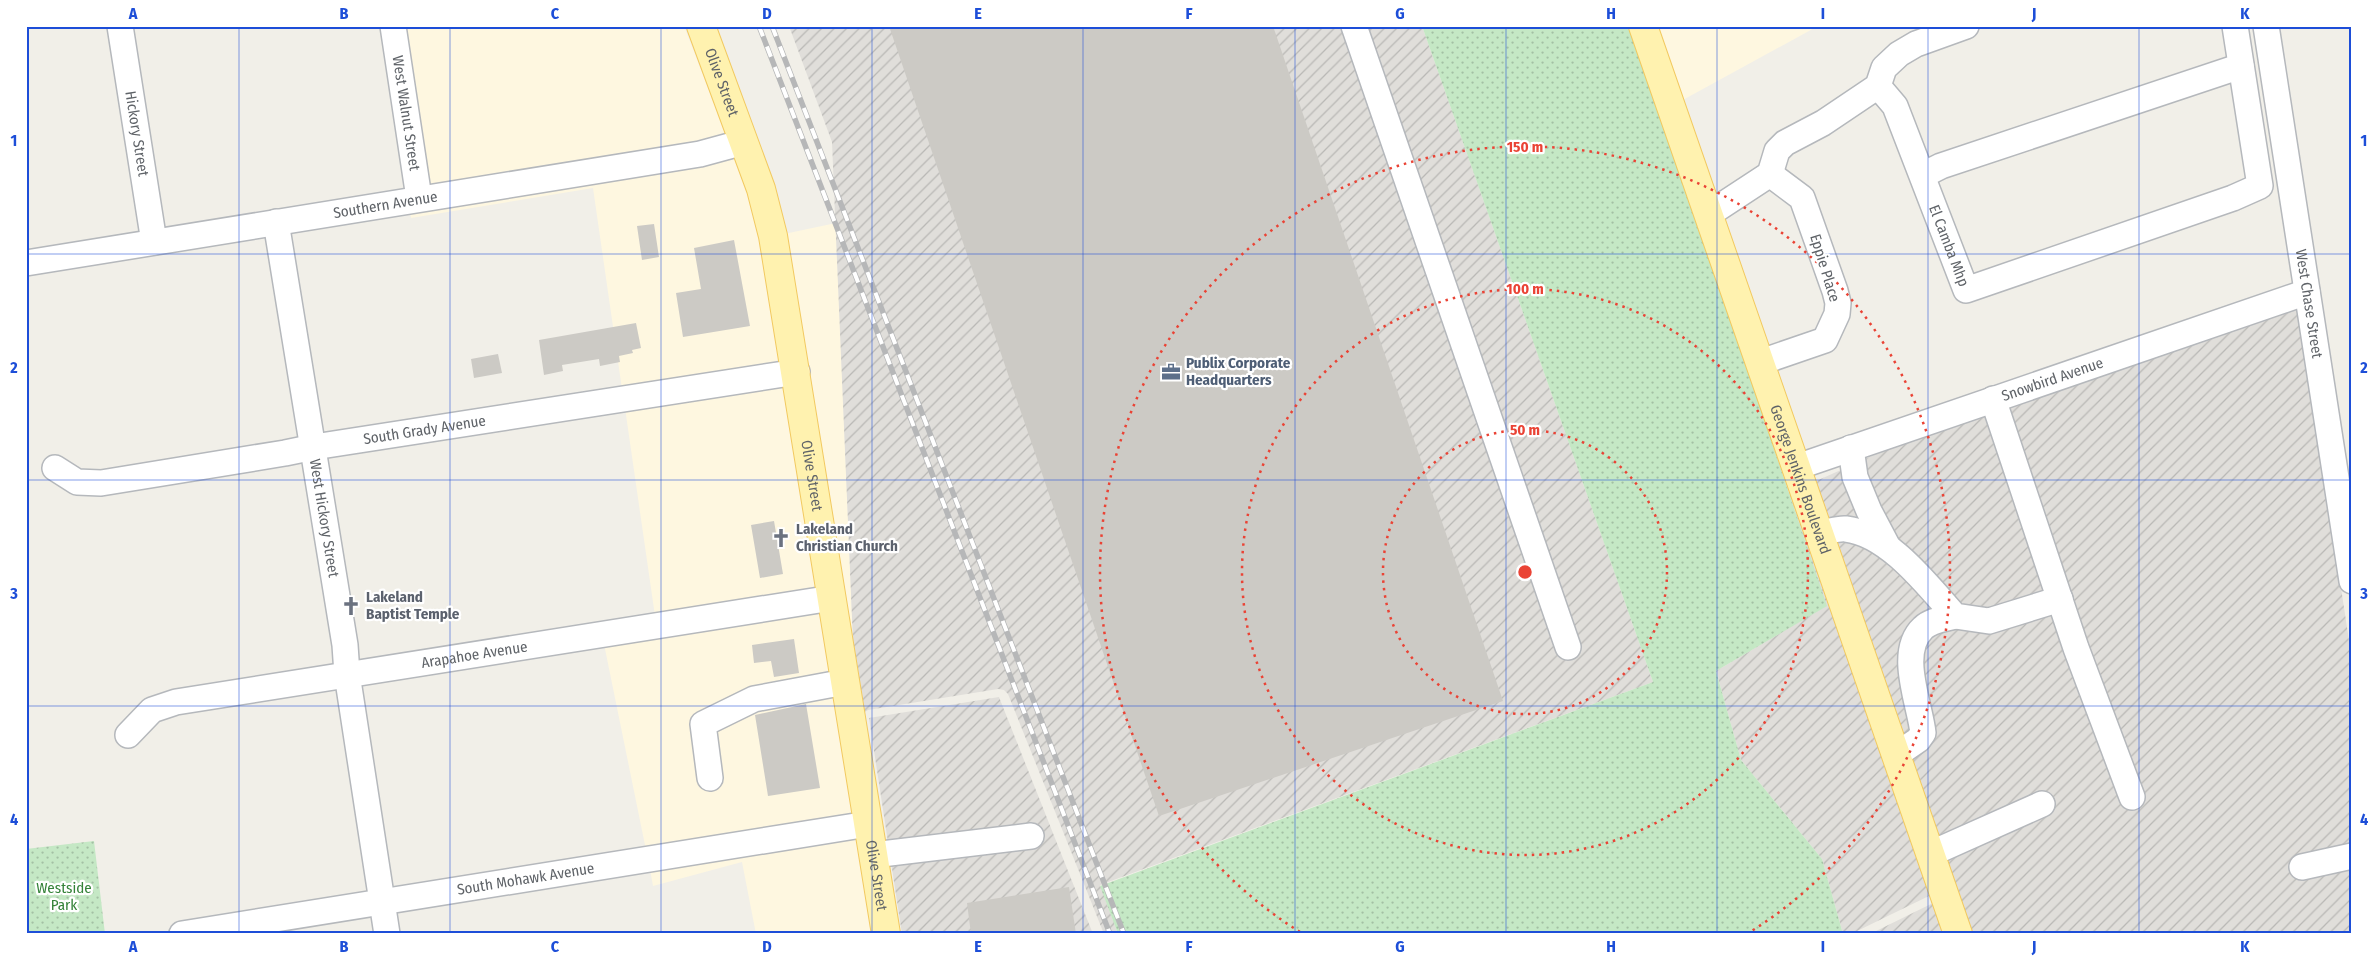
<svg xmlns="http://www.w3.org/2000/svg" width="2378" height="960" viewBox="0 0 2378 960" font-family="'Fira Sans Condensed',sans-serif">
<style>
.commercial{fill:#fef7e0}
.industrial{fill:url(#industrial-furrows)}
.grass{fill:url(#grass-dots)}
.building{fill:#cccac5}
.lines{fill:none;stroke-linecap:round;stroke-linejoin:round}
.minor-casing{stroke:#b5b8bc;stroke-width:28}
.major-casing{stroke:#f2c960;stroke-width:30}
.minor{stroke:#fff;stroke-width:25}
.major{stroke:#fff2af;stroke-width:28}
.rail-casing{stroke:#b6b7b8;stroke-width:5.5}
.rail{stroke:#fff;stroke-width:4;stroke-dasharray:11;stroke-linecap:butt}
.grid{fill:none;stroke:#1d4ed8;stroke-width:1;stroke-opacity:0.55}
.ring{fill:none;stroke:#ea4335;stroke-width:2.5;stroke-dasharray:2.5 5}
.labels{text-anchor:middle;stroke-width:4.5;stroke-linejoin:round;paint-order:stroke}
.street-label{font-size:15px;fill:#5f6368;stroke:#fff}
.service-label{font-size:15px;font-weight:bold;fill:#4e5e75;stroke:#fff;text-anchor:start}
.worship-label{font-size:15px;font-weight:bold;fill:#5b616d;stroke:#fff;text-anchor:start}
.park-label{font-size:15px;fill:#348238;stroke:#fff}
.centre{fill:#ea4335;stroke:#fff;stroke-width:2.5}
.ring-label{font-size:15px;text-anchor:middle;font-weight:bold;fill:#ea4335;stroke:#fff;stroke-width:4.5;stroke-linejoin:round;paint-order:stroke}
.neatline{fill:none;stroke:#1d4ed8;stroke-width:2}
.grid-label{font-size:16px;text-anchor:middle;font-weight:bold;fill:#1d4ed8}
</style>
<defs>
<pattern id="industrial-furrows" width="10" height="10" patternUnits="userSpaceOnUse" patternTransform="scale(1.25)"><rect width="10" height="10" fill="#e0deda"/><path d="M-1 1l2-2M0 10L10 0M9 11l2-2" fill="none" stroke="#b9b8b5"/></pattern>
<pattern id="grass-dots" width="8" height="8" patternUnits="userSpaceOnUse" patternTransform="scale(1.25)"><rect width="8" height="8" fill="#c5e8c5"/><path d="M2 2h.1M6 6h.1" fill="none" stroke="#a3c0a4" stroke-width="1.8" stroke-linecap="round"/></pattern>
</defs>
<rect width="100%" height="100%" fill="#f1efe8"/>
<path class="commercial" d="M404,26H684L727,137L698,144L429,187Z
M1655,26H1818L1681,101Z
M734,155L756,213L784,364L622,389L593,188L411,218L410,210Z
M836,223L854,665L784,234Z
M787,383L820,590L655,616L625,408Z
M823,609L856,817L646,850L604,644Z
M859,836L875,934H756L742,862L653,886L650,869Z"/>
<path class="industrial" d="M789,26H1422L1653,682L1100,885L1118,934H1104L1008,694L1004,690L998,689L868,710L862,714L854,665L832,142Z
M2298,306L2352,660V934H1969L1814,482L1921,434L1986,411L2065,651L2125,809L2145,803L2086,644L2007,404Z
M1794,491L1933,894L1851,934H1843L1822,859L1741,760L1716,671L1826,606L1789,493Z
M999,697L1093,934H902L869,718Z
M1933,903L1944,934H1870Z"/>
<path class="grass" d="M1422,26H1629L1661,112L1827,606L1716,671L1741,760L1822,859L1843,934H1118L1100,886L1653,682Z
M94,841L105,934H26V849Z"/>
<path class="building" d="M889,26H1273L1503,701L1159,816Z
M654,224L659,257L642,260L637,226Z
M734,240L750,326L683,337L676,293L701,289L694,248Z
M636,323L641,348L632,350L633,353L619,356L620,362L600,366L599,359L562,365L563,371L544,375L539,340Z
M498,354L502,373L474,378L471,359Z
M774,521L783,574L760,578L751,525Z
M794,639L799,673L774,677L771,661L754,663L752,645Z
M806,704L820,788L768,796L755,715Z
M1069,887L1076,934H971L967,903Z"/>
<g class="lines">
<g class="minor-casing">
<g id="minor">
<path id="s1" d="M120,26L154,242"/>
<path id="s2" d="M393,26L419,198"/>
<path d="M1354,26L1568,647"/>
<path id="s3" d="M2266,26L2352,581"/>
<path id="s4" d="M1878,86L1895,106L1966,290L2233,198L2260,186L2235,26"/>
<path d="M1923,175L1941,166L2241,66"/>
<path d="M1709,214L1770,174L1777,151L1785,143L1823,123L1878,86L1884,68L1899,54L1916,44L1966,26"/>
<path id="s5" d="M276,222L345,645L347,674L387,934"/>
<path id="s6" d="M26,263L700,154L744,142"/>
<path d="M1761,362L1825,340L1837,314L1838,303L1835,291L1802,198L1770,174"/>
<path d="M1993,399L2076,648L2132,797"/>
<path d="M1851,448L1855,477L1869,511L1888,547"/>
<path id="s7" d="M1797,467L2307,292"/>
<path id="s8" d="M55,468L77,482L101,483L285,453L314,447L797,372"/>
<path d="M1820,533C1828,532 1838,528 1846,529C1889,534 1928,586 1955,616L1989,621L2060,599"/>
<path id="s9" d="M128,735L152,710L176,702L832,598"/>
<path d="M1896,755L1918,740L1923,733C1920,704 1897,652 1923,628C1931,620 1945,619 1955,616"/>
<path d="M710,778L703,724L754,699L845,682"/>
<path d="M1930,854L2042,804"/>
<path d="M873,855L1031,836"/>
<path d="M2302,867L2352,856"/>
<path id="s10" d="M182,934L868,824"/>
</g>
</g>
<g class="major-casing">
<g id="major">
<path id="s11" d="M701,26L761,189L773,236L886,934"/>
<path id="s12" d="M1643,26L1958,934"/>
</g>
</g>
<use href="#minor" class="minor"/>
<use href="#major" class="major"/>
<g class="rail-casing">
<path id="rail" d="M759,26L1110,934
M772,26L1124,934"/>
</g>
<use href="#rail" class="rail"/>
</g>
<path class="grid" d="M239,26V934M450,26V934M661,26V934M872,26V934M1083,26V934M1295,26V934M1506,26V934M1717,26V934M1928,26V934M2139,26V934M26,254H2352M26,480H2352M26,706H2352"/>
<g class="ring">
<circle cx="1525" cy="572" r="142"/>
<circle cx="1525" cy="572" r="283"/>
<path d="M1300 932A425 425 0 1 1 1750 932"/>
</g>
<defs>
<g id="office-bare" transform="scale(1.5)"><path d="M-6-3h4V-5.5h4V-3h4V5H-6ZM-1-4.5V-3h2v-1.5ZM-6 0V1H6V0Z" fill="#5c6f8a" stroke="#fff" stroke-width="2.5" paint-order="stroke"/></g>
<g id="church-bare" transform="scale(1.5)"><path d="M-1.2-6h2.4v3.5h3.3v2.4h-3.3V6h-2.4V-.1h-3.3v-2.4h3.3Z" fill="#6b7280" stroke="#fff" stroke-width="2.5" paint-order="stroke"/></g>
</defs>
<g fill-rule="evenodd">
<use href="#office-bare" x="1171" y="372"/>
<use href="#church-bare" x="781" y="538"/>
<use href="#church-bare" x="351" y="606"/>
</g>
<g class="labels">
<g class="street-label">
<text dy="5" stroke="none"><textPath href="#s11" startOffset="60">Olive Street</textPath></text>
<text dy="5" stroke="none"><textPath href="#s2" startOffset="88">West Walnut Street</textPath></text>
<text dy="5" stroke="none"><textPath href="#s1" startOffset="109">Hickory Street</textPath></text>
<text dy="5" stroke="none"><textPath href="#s6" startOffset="364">Southern Avenue</textPath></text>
<text dy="5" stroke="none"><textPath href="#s4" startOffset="176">El Camba Mhp</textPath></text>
<text transform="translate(1825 268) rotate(73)" y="5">Eppie Place</text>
<text dy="5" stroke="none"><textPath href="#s3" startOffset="281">West Chase Street</textPath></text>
<text dy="5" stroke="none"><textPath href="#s7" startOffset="270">Snowbird Avenue</textPath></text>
<text dy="5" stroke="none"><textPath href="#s8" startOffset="378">South Grady Avenue</textPath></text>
<text dy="5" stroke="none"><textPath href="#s11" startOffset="465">Olive Street</textPath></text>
<text dy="5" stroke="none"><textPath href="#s12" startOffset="480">George Jenkins Boulevard</textPath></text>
<text dy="5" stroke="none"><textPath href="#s5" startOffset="300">West Hickory Street</textPath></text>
<text dy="5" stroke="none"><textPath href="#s9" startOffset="362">Arapahoe Avenue</textPath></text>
<text dy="5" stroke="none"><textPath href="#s11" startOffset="870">Olive Street</textPath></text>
<text dy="5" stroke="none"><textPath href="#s10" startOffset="348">South Mohawk Avenue</textPath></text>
</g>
<g class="service-label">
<text x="1186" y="368">Publix Corporate<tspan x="1186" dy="17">Headquarters</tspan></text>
</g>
<g class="worship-label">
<text x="796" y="534">Lakeland<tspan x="796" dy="17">Christian Church</tspan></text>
<text x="366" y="602">Lakeland<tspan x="366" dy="17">Baptist Temple</tspan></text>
</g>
<g class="park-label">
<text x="64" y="893">Westside<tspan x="64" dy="17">Park</tspan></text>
</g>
</g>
<circle cx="1525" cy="572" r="8" class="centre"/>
<g class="ring-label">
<text x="1525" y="152">150 m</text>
<text x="1525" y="294">100 m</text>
<text x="1525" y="435">50 m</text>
</g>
<rect width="2378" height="960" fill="none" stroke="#ffffff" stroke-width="55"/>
<rect x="28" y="28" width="2322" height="904" class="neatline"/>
<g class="grid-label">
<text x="133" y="19">A</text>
<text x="344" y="19">B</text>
<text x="555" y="19">C</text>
<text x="767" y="19">D</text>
<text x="978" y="19">E</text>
<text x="1189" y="19">F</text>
<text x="1400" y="19">G</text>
<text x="1611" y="19">H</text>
<text x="1823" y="19">I</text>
<text x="2034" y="19">J</text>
<text x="2245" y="19">K</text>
<text x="14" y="146">1</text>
<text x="2364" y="146">1</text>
<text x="14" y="373">2</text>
<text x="2364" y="373">2</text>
<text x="14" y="599">3</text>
<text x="2364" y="599">3</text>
<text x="14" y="825">4</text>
<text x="2364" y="825">4</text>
<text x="133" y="952">A</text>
<text x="344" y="952">B</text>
<text x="555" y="952">C</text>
<text x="767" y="952">D</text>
<text x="978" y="952">E</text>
<text x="1189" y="952">F</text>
<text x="1400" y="952">G</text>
<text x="1611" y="952">H</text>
<text x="1823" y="952">I</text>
<text x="2034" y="952">J</text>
<text x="2245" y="952">K</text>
</g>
</svg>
